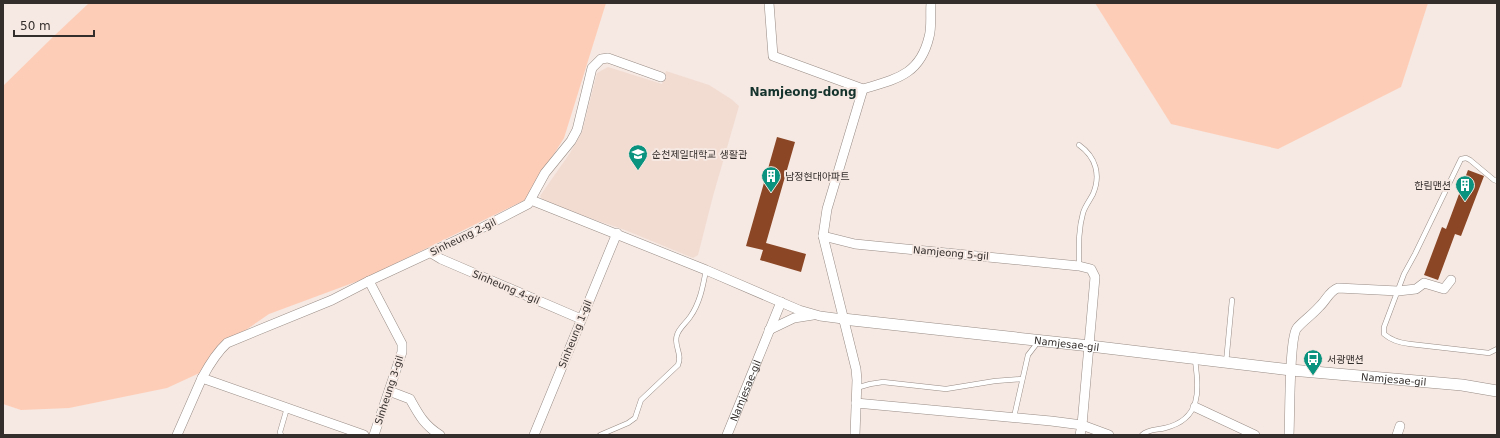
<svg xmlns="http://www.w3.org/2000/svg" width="1500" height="438" font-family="'DejaVu Sans','Noto Sans KR',sans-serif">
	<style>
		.built { fill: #f2dcd2 }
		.green { fill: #fecdb7 }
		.building { fill: #8a4625 }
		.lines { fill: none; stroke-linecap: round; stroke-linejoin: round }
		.service-casing { stroke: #988c86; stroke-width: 5.5 }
		.minor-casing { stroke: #988c86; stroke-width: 10 }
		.tertiary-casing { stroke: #988c86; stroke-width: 12 }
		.service { stroke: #fff; stroke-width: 4.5 }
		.minor { stroke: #fff; stroke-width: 9 }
		.tertiary { stroke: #fff; stroke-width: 11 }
		.labels { text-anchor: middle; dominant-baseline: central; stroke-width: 4; stroke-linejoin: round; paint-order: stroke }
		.poi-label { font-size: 10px; fill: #332e2c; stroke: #f6e8e2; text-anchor: start }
		.street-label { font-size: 10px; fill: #332e2c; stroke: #f6e8e2 }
		.quarter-label { font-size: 12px; font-weight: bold; fill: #13332c; stroke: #f6e8e2 }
	</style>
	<rect width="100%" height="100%" fill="#f6e8e2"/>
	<polygon class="built" points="608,67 662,84 666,71 709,85 731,99 739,106 713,196 698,255 693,258 625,230 545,203 540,196 570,153 582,132 597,73"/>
	<g class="green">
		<polygon points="89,3 606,3 564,138 525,200 366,278 269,314 227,343 206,370 167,388 69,408 21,410 3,404 3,86 55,35"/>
		<polygon points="1095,3 1428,3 1401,87 1278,149 1171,124"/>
	</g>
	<g class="building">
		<polygon points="777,137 795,142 766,243 806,254 801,272 760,260 763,250 746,246"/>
		<polygon points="1468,170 1484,176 1461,236 1455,234 1438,280 1424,275 1442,227 1446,229"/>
	</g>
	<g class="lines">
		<g class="service-casing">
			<g id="service">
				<path d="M1497,181L1494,180L1470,160L1466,158L1461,159L1415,254L1404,274L1384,327V334C1392,341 1400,343 1410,344L1489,353L1497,349"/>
				<path d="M1079,266C1079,248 1078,231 1083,213C1085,206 1090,200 1093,194C1101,175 1096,157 1079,145"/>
				<polyline points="1226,363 1232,300"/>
				<polyline points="856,388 870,384 883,382 946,389 995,381 1022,379"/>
				<polyline points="1014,417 1028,355 1038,342"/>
				<polyline points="281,435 280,432 287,408"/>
				<path d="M600,435L628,423L635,418L641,400L678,365C683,354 673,345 677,335C679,328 686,323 690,317C700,303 703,286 706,270"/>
				<path d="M1142,435C1148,429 1158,430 1165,428C1202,419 1199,390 1195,360"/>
			</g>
		</g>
		<g class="minor-casing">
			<g id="minor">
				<polyline points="769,3 773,56 863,89 827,209 823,236 856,369 857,380 855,435"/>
				<path d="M863,89C896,79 920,75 929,37C932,27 930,14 931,3"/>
				<polyline points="531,200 706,270 799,310 820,316 843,319"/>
				<polyline points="823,236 855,244 1079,266 1091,269 1095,277 1082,425 1080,435"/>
				<polyline points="431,253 441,259 581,319"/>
				<polyline points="369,281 402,344 402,352 374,435"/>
				<polyline points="769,330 794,318 813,315"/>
				<path d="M202,378C209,365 216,353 227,343L332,300L369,281L470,234L528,204L545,173L571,141L577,130L592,68L601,59L608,58L661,77"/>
				<path d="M389,391L410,399C419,415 424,425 440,435"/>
				<polyline points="856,403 1051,421 1082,425 1109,435"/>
				<polyline points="1195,407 1255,435"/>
				<polyline points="177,435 202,378 364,435"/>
				<polyline points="534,435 617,233"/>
				<path id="s1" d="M727,435L781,302"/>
				<path d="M1289,435C1290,418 1289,338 1297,328C1303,321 1312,315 1319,307C1326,301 1329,291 1338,288L1398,291L1416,289L1424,283L1444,289L1451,280"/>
				<polyline points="1397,435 1400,426"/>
			</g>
		</g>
		<g class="tertiary-casing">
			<g id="tertiary">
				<path id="s2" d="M843,319L1090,346L1291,370L1462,385L1497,391"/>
			</g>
		</g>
		<use href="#service" class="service"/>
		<use href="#minor" class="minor"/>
		<use href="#tertiary" class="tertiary"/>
	</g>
	<defs>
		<g id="university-pin" transform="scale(1)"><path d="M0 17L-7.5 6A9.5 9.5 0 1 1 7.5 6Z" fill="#0a937e" stroke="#f6e8e2"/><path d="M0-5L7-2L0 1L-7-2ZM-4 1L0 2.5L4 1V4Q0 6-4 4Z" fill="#fff"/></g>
		<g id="building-pin" transform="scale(1)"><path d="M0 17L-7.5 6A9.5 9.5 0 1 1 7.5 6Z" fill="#0a937e" stroke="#f6e8e2"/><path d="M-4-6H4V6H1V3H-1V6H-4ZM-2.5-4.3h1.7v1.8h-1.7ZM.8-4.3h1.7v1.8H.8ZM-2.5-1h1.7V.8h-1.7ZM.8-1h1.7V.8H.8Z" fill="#fff"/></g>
		<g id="bus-pin" transform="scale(1)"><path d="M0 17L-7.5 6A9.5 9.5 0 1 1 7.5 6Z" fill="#0a937e" stroke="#f6e8e2"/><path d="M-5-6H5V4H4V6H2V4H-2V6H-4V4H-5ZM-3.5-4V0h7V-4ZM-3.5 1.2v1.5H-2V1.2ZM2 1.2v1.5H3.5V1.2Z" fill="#fff"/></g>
	</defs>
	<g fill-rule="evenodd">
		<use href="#university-pin" x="638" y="154"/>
		<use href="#building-pin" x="771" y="176"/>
		<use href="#building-pin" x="1465" y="185"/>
		<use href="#bus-pin" x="1313" y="359"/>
	</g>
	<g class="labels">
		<g class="poi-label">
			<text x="652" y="154">순천제일대학교 생활관</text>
			<text x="785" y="176">남정현대아파트</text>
			<text x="1451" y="185" text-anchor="end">한림맨션</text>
			<text x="1327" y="359">서광맨션</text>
		</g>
		<g class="street-label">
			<text transform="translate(463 237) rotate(-26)">Sinheung 2-gil</text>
			<text transform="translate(951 253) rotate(5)">Namjeong 5-gil</text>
			<text transform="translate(506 287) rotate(23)">Sinheung 4-gil</text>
			<text transform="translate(575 334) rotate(-68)">Sinheung 1-gil</text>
			<text stroke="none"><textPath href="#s2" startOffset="225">Namjesae-gil</textPath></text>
			<text stroke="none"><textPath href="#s2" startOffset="554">Namjesae-gil</textPath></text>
			<text transform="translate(389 390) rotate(-72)">Sinheung 3-gil</text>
			<text stroke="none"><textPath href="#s1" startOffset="48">Namjesae-gil</textPath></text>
		</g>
		<g class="quarter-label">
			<text x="803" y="92">Namjeong-dong</text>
		</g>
	</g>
	<rect width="1500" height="438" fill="none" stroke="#332e2c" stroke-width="8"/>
	<path d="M14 30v6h80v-6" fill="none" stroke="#332e2c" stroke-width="2"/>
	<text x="20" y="30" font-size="12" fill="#332e2c" stroke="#f6e8e2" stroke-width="3" paint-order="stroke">50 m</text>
</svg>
